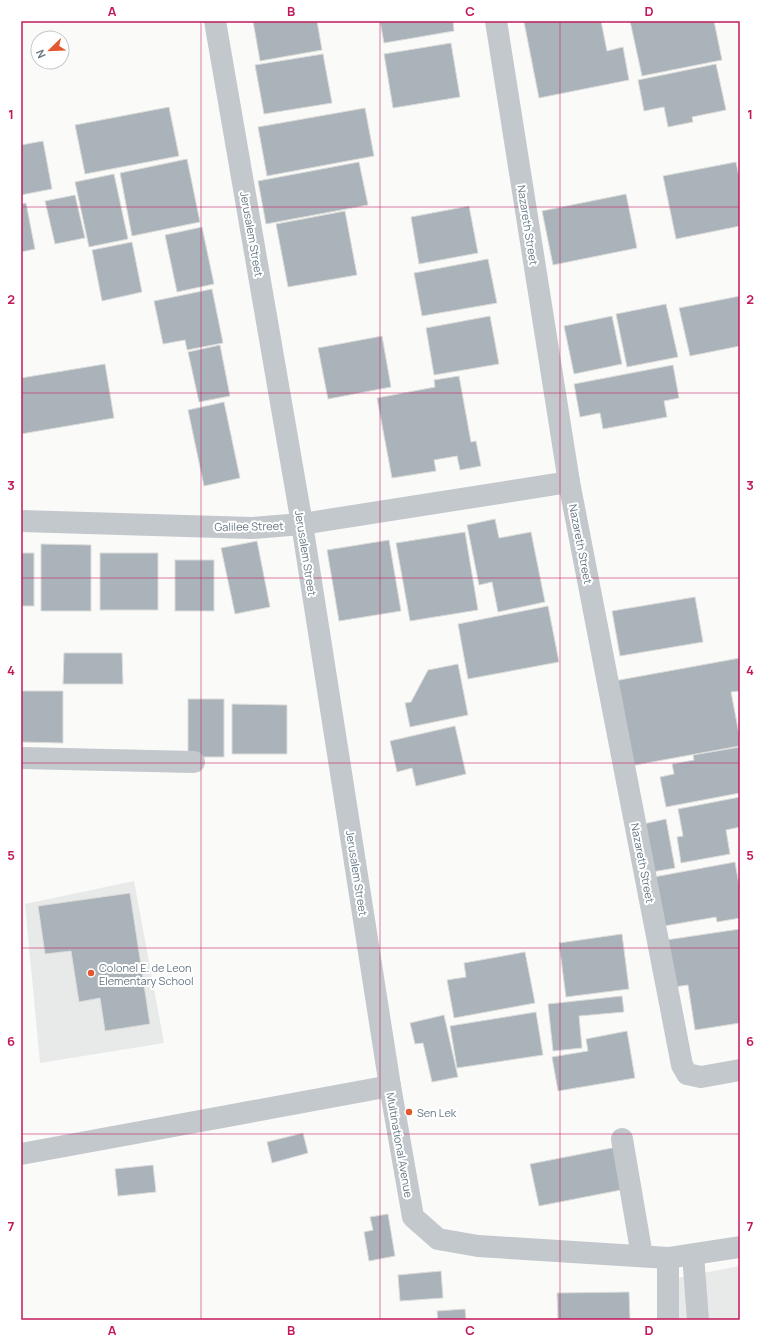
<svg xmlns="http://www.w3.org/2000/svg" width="761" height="1341" font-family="Manrope,sans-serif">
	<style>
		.built { fill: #e8e9e9 }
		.building { fill: #aab3b9; stroke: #dcdcda }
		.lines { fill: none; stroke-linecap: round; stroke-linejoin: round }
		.minor { stroke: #c3c8cc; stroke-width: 22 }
		.grid { fill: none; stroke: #c2185b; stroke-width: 1; stroke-opacity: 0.55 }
		.poi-dot { fill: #e4572e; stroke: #fff; stroke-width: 1.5 }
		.labels { text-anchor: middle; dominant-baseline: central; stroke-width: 4; stroke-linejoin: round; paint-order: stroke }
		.street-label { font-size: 11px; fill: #657683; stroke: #fff }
		.poi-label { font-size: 11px; fill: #657683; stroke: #fff; text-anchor: start }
		.neatline { fill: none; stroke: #c2185b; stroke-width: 1.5 }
		.grid-label { font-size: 13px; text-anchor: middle; font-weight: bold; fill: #c2185b }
	</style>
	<rect width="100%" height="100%" fill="#fafaf8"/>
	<g class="built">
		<polygon points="134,881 164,1043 40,1063 25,904"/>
		<polygon points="740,1266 740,1320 678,1320 677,1278"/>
	</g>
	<g class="building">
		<polygon points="253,21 317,21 322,50 260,61"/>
		<polygon points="380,21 453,21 454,31 384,43"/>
		<polygon points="528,21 601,21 607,51 623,47 629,80 539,98 524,22"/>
		<polygon points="630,21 714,21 722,60 642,76"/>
		<polygon points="451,43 460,97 393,108 384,54"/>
		<polygon points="323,54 332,103 264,114 255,65"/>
		<polygon points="716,64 726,110 692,117 693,122 668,127 664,107 644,111 638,80"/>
		<polygon points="169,107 179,156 85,174 75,125"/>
		<polygon points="365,108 374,156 267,176 258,127"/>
		<polygon points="43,141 52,189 21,195 21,145"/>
		<polygon points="187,159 200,222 132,236 120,173"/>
		<polygon points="359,162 368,205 266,224 258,181"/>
		<polygon points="736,162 740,181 740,226 676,239 663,176"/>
		<polygon points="114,174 128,239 89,247 75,182"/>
		<polygon points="626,194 637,248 553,265 542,211"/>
		<polygon points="75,195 85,238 55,244 45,201"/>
		<polygon points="26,203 35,249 21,252 21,204"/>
		<polygon points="469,206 478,253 419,264 411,217"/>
		<polygon points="345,211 357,275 288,287 276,224"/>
		<polygon points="202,227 214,284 177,292 165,235"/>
		<polygon points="132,242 142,292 102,301 92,250"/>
		<polygon points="488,259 497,303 422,316 414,273"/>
		<polygon points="212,289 223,343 187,350 185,340 163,344 154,301"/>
		<polygon points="740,296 740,346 690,356 679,308"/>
		<polygon points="666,304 678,357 627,367 616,314"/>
		<polygon points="490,316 499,364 434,375 426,328"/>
		<polygon points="612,316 622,364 574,374 564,326"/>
		<polygon points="382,336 391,387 328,399 318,348"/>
		<polygon points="220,345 230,396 199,402 188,352"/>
		<polygon points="105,364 114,418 21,434 21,378"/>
		<polygon points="673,365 679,398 664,401 667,417 603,429 600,413 580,417 574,384"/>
		<polygon points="459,376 471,442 476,441 481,466 460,470 457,456 434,460 436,471 392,478 377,398 435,387 434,380"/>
		<polygon points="224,402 240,478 204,486 188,410"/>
		<polygon points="495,519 499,538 531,532 545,602 498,612 492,582 479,585 467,525"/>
		<polygon points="465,532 478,610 410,621 396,543"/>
		<polygon points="389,540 401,611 339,621 327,550"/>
		<polygon points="257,541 270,607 235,614 221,548"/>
		<polygon points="41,544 91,545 91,611 41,611"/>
		<rect x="21" y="553" width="13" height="53"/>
		<rect x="100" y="553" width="58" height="57"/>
		<rect x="175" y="560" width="39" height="51"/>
		<polygon points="695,597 703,642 620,656 612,611"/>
		<polygon points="548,606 559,662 468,679 458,624"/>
		<polygon points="64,653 122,653 123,684 63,684"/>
		<polygon points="740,658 740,691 731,692 740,739 740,746 630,766 614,681"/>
		<polygon points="458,664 468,715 410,727 405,703 411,702 428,670"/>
		<polygon points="21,691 63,691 63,743 21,742"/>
		<rect x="188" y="699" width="36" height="58"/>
		<polygon points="232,704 287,705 287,754 232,754"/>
		<polygon points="455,726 466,774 416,786 412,768 397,772 390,741"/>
		<polygon points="740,747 740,793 666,807 660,777 674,774 672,764 694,760 693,755"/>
		<polygon points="740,797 740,827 726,830 730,854 681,863 677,837 683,836 678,809"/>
		<polygon points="666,819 675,868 652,872 643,824"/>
		<polygon points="735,862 740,890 740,918 717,922 716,917 664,926 654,877"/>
		<polygon points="130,893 150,1024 105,1031 100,998 79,1002 71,951 45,954 38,906"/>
		<polygon points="740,929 740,1023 695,1030 688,985 674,987 666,940"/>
		<polygon points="622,934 629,989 566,997 559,943"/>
		<polygon points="525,952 535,1003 454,1018 447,980 466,977 464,963"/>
		<polygon points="622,996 624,1012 579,1016 582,1048 553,1051 548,1004"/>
		<polygon points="536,1012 543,1055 457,1068 450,1026"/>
		<polygon points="444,1015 458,1077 432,1082 423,1043 415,1044 410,1023"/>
		<polygon points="627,1031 635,1078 558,1091 552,1057 588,1051 586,1039"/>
		<polygon points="303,1133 308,1153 272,1163 267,1142"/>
		<polygon points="617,1147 626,1189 539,1206 530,1164"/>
		<polygon points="153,1165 156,1192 118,1196 115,1169"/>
		<polygon points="388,1214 395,1256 369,1261 364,1232 373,1230 370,1217"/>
		<polygon points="441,1271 443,1298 400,1301 398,1275"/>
		<polygon points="629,1292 630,1320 558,1320 557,1293"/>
		<polygon points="465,1309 466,1320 438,1320 437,1311"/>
	</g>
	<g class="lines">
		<g class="minor">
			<polyline points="215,21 302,524 390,1086 413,1217 438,1239 478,1246 668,1258 740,1247"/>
			<polyline points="496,21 569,482 682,1065 687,1074 701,1077 740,1070"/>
			<polyline points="21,521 252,528 302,524 569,482"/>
			<polyline points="21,758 194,762"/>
			<polyline points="622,1139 642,1256"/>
			<polyline points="21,1154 390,1086"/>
			<polyline points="693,1255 698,1320"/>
			<polyline points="668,1320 668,1258"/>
		</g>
	</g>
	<path class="grid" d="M201,21V1320M380,21V1320M560,21V1320M21,207H740M21,393H740M21,578H740M21,763H740M21,948H740M21,1134H740"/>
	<g class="poi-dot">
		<circle cx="91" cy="973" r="4"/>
		<circle cx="409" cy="1112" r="4"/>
	</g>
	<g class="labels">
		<g class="street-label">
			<text transform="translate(528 225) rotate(81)">Nazareth Street</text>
			<text transform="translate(252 234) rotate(80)">Jerusalem Street</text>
			<text transform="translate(249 526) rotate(-1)">Galilee Street</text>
			<text transform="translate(581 544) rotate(79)">Nazareth Street</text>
			<text transform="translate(306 553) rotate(81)">Jerusalem Street</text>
			<text transform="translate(643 863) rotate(79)">Nazareth Street</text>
			<text transform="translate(357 873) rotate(81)">Jerusalem Street</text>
			<text transform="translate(400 1145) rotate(80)">Multinational Avenue</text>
		</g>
		<g class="poi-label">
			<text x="99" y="967">Colonel E. de Leon<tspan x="99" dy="13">Elementary School</tspan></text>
			<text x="417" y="1112">Sen Lek</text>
		</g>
	</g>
	<rect width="761" height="1341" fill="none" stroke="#ffffff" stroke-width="44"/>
	<g transform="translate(50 50) rotate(247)"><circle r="19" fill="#ffffff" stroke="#c1c8cd"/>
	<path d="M0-3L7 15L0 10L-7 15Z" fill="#e4572e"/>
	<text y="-6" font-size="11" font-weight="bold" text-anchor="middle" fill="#657683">N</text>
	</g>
	<rect x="22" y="22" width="717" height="1297" class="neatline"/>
	<g class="grid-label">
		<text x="112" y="16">A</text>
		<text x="291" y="16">B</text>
		<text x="470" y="16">C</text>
		<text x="649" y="16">D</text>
		<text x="11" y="119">1</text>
		<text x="750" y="119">1</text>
		<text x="11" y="304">2</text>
		<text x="750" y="304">2</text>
		<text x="11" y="490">3</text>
		<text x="750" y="490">3</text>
		<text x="11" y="675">4</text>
		<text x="750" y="675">4</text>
		<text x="11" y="860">5</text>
		<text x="750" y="860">5</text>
		<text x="11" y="1046">6</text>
		<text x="750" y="1046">6</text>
		<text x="11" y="1231">7</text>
		<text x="750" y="1231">7</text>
		<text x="112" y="1335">A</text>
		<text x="291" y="1335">B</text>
		<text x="470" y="1335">C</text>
		<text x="649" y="1335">D</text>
	</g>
</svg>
